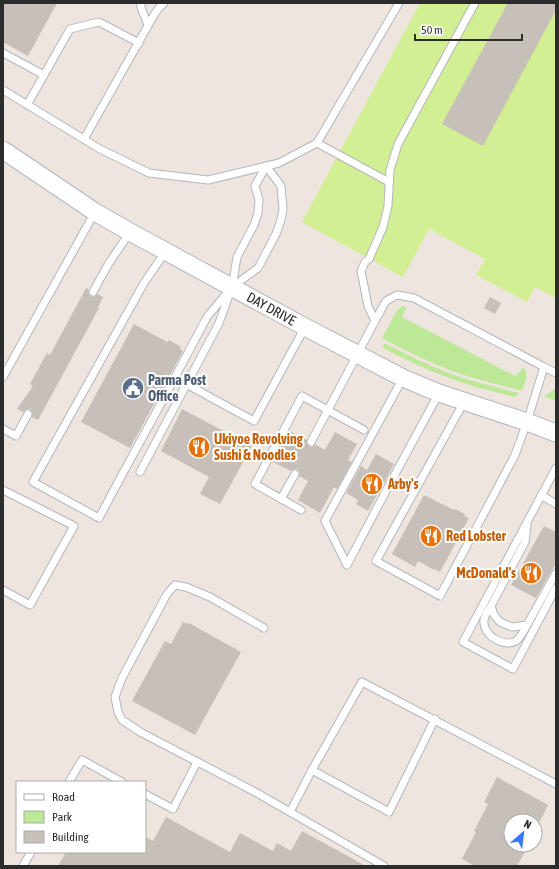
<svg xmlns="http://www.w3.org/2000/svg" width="559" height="869" font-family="'Asap Condensed',sans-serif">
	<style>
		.green { fill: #bce897 }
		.pitch { fill: #d3ef93 }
		.building { fill: #c6c0b9 }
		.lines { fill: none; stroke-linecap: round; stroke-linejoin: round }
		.service-casing { stroke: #b2b6c0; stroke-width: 9 }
		.tertiary-casing { stroke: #b2b6c0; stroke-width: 19 }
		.service { stroke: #fff; stroke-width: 7 }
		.tertiary { stroke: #fff; stroke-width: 17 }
		.labels { text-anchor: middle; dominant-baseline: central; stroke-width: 4; stroke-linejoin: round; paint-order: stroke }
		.street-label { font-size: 14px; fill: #2c2c2c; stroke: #fff }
		.service-label { font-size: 14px; font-weight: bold; fill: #4e5e75; stroke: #fff; text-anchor: start }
		.food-label { font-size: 14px; font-weight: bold; fill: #c56008; stroke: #fff; text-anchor: start }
	</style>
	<rect width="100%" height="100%" fill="#eee5de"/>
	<g class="green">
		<path d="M402,306H403L406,308L402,317L515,376L523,368L525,369C528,377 525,383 522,391C500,385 477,380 455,372C429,362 406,351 382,338L396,312Z"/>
		<path d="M384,343C406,354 428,365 451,374C473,382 496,387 519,393L515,397C492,391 469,386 447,377C425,369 404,359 383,348Z"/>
		<polygon points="556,388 556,401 545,397 545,396"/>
	</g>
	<polygon class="pitch" points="420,3 556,3 556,298 535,287 527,302 476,275 485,259 429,229 403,277 302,222"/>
	<g class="building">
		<polygon points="3,3 57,3 28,56 3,42"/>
		<polygon points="508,3 556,3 556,10 483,146 442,124"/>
		<polygon points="86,288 89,290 89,294 91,297 95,296 98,294 103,297 98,307 99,308 38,420 32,417 32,412 30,409 26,410 23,412 17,409 33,386 30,384 47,353 50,355"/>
		<polygon points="490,297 501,303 495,314 484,308"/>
		<polygon points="134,324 167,342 169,340 181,347 180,349 183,351 130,448 81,422"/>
		<polygon points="182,409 252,446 220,504 200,494 209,477 161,451"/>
		<polygon points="290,431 307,440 307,444 311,447 313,446 315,444 325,450 335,432 357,444 348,460 352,462 337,489 334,487 320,513 298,500 308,481 299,476 299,472 297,469 293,470 291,471 273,462"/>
		<polygon points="376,454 394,464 379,493 378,493 368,511 356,504 358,500 346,493 361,466 367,470"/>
		<polygon points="424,495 454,510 455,509 465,514 464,516 469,518 440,572 434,569 434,570 418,561 415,567 392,554"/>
		<polygon points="544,526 556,532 556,563 536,598 511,585"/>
		<polygon points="183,622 188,624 189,623 241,652 195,735 132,701 165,641 171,644"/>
		<polygon points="497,777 548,805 540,821 511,821 511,845 529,845 517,866 475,866 462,859 476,832 474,831 488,804 484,802"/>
		<polygon points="166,817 230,852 240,833 273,851 277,843 291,851 302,831 366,866 58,866 66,852 145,852 145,836 153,841"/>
	</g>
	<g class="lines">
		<g class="service-casing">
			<g id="service">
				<polyline points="140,3 142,10 148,25"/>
				<polyline points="3,53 44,75"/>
				<polyline points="3,90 100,149 149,173 208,180 279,163 317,143 399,3"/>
				<polyline points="27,105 70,29 99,22 139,43"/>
				<polyline points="84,139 154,15 159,8 164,3"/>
				<polyline points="317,143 389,182"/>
				<polyline points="93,292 109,263 130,232"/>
				<polyline points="375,321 386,301 397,295 414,298 544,367 527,422 515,455 440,596 376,561 464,402"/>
				<polyline points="544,367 556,373"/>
				<polyline points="3,377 95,212"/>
				<polyline points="186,384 254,421 305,327"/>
				<polyline points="3,429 16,436 28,414"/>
				<polyline points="311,442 375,321 368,306 361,271 365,262 369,259 383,227 388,206 390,170 398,144 475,3"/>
				<polyline points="556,468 463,642 513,669 556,588"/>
				<polyline points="140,472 219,323 232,287 237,257 254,225 258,213 259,200 255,186 266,166 281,186 283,209 281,220 276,234 258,268 232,287 207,317 165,396 123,473 99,518 33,482 144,283 166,251"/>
				<polyline points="3,490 74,526 30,605 3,590"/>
				<polyline points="541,495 556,504"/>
				<polyline points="281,499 295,474"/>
				<polyline points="301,510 255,484 302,396 364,430"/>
				<polyline points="527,526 525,542 491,606 494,615 500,622 512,627 527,625 556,573"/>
				<polyline points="347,565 325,521 403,378"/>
				<polyline points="347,565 386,491 439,393"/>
				<path d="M491,606C488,610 485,615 484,620C482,635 504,648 516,641C521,637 524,631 527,625"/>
				<polyline points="264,628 210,597 186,587 175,585 167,594 122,678 115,697 118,712 122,720 142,733 257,793 384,866"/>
				<polyline points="435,719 389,812 312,770 362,682 556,784"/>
				<polyline points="69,782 82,760 122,782"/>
				<polyline points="145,794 173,809 197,762"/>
				<polyline points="290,812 312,770"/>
				<polyline points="23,866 31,852"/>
			</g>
		</g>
		<g class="tertiary-casing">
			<g id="tertiary">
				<path id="s1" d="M3,150L95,212L130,232L305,327L403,378L439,393L527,422L556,433"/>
			</g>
		</g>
		<use href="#service" class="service"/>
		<use href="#tertiary" class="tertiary"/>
	</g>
	<defs>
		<g id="civic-disc" transform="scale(1.15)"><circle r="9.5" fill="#5c6f8a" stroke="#fff"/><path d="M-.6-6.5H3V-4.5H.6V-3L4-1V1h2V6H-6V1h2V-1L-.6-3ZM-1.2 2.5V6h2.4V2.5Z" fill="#fff"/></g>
		<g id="restaurant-disc" transform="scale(1.15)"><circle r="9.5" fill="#e8710a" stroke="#fff"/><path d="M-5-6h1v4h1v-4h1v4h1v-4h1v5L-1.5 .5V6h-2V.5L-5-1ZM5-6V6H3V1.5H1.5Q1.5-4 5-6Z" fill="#fff"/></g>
	</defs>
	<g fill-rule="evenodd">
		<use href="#civic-disc" x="133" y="388"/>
		<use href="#restaurant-disc" x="199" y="447"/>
		<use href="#restaurant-disc" x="372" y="484"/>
		<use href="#restaurant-disc" x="431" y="536"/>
		<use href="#restaurant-disc" x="531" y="573"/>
	</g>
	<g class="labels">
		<g class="street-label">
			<text stroke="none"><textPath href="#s1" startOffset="312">DAY DRIVE</textPath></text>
		</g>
		<g class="service-label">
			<text x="148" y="380">Parma Post<tspan x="148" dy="16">Office</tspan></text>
		</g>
		<g class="food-label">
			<text x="214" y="439">Ukiyoe Revolving<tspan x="214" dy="16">Sushi &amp; Noodles</tspan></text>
			<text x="388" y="484">Arby's</text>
			<text x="446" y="536">Red Lobster</text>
			<text x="516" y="573" text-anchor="end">McDonald's</text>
		</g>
	</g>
	<rect width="559" height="869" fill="none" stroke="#2c2c2c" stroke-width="8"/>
	<rect x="16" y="781" width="130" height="72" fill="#ffffff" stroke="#ababab"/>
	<rect x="24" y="794" width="20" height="6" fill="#ffffff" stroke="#ababab"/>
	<text x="52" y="801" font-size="12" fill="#2c2c2c">Road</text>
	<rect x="24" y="811" width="20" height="12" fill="#bce897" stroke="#ababab"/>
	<text x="52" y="821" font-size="12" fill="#2c2c2c">Park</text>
	<rect x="24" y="831" width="20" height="12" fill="#c6c0b9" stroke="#ababab"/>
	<text x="52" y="841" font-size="12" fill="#2c2c2c">Building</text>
	<g transform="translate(523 833) rotate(28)"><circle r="19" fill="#ffffff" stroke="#ababab"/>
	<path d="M0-3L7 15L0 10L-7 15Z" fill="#3a76ff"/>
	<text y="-6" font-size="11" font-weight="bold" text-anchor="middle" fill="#2c2c2c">N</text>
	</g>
	<path d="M415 34v6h107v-6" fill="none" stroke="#2c2c2c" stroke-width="2"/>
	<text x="421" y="34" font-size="12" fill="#2c2c2c" stroke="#ffffff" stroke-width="3" paint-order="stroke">50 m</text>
</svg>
